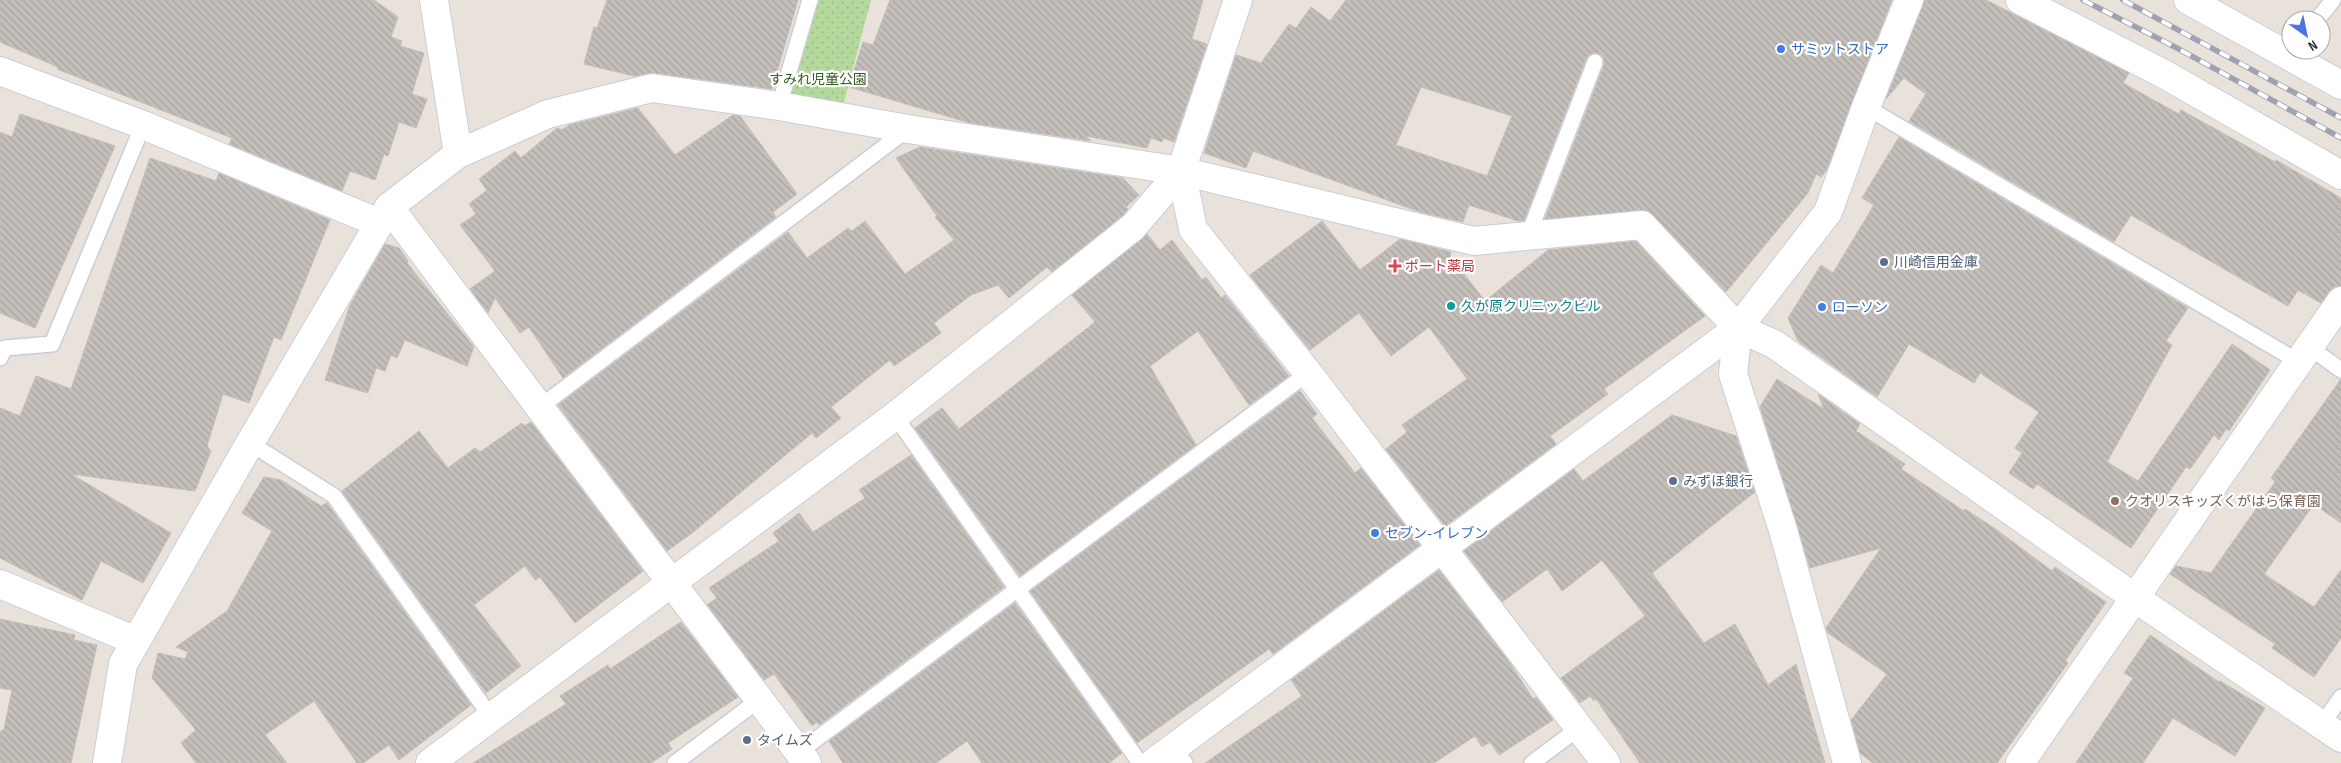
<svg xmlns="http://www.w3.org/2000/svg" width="2341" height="763" font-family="'Sofia Sans Condensed','Noto Sans JP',sans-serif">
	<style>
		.grass { fill: url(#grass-dots) }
		.building { fill: url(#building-back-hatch); stroke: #c3bdb5; fill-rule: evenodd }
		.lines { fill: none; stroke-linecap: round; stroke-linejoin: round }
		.lane-casing { stroke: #cacdd8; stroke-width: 18 }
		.street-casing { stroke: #cacdd8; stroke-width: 30 }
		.secondary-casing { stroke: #cacdd8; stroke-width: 30 }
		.lane { stroke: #fff; stroke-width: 15 }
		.street { stroke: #fff; stroke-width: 28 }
		.secondary { stroke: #fff; stroke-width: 28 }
		.rail-casing { stroke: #9fa2b0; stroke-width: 5.5 }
		.rail { stroke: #fff; stroke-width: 4; stroke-dasharray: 11; stroke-linecap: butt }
		.shop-dot { fill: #3f7fe0; stroke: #fff; stroke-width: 2 }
		.service-dot { fill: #5c6f8a; stroke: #fff; stroke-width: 2 }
		.health-dot { fill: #e0444e; stroke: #fff; stroke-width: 2 }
		.culture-dot { fill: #0f9aa8; stroke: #fff; stroke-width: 2 }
		.education-dot { fill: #8d6e63; stroke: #fff; stroke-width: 2 }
		.labels { text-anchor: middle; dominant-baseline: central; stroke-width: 4.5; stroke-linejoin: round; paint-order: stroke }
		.shop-label { font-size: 14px; fill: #366cbe; stroke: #fff; text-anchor: start }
		.park-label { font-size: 14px; fill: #315b21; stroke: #fff }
		.service-label { font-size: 14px; fill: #4e5e75; stroke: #fff; text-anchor: start }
		.health-label { font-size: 14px; fill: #be3a42; stroke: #fff; text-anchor: start }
		.culture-label { font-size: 14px; fill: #0d838f; stroke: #fff; text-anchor: start }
		.education-label { font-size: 14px; fill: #785e54; stroke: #fff; text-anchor: start }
	</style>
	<defs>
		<pattern id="grass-dots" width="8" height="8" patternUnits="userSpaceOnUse" patternTransform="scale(1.25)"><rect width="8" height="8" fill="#b5d99d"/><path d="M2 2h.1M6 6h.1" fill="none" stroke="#9cba87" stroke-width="1.8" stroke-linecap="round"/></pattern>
		<pattern id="building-back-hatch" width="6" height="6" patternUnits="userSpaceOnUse" patternTransform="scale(1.25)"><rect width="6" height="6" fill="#c4bfbb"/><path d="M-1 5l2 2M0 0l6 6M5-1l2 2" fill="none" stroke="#a8a4a1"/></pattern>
	</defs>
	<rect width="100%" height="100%" fill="#e9e2db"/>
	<polygon class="grass" points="810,0 871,0 840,117 779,106"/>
	<g class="building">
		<polygon points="0,0 374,0 398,17 391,37 402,41 400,46 424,53 412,94 427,99 416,128 399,122 388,156 384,154 375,180 350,171 342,191 229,144 232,138 57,69 58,67 0,42"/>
		<polygon points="607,0 798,0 772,89 654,73 634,76 584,64 594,27 597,28"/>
		<polygon points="890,0 1203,0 1192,39 1207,44 1174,142 1163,138 1162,142 1151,138 1147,148 1086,136 1091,141 970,123 849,87 863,42 873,45"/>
		<path d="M1346,0H1892L1826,171L1821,177L1816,174L1808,193L1726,292L1648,211L1545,219L1604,65L1603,57L1598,53L1590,54L1586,59L1524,221H1518L1469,205L1463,222L1420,212L1253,151L1246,168L1204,153L1236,55L1261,63L1289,24L1296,28L1311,7L1330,21ZM1421,87L1512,116L1487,176L1396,145Z"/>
		<polygon points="1924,0 1986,0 2129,73 2123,83 2179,114 2181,110 2275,162 2276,160 2341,198 2341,286 2334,287 2321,303 2298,290 2288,306 2131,215 2114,242 1909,121 1926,94 1904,78 1886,99"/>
		<polygon points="638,108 675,155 733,115 740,116 797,194 773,212 776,217 563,378 529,327 520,333 495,298 488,313 470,289 495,271 460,225 476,214 469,204 487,190 479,179 515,151 521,158 557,128 562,130 569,125"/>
		<polygon points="20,114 115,146 35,328 0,313 0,132 12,137"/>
		<polygon points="1899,137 2188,308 2166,341 2172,345 2107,462 2138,481 2232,344 2270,370 2229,431 2226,429 2219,440 2214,435 2190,469 2186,467 2131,548 2037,484 2033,489 2009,473 2022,453 2015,448 2039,412 1980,373 1974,383 1909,344 1877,397 1798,341 1788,318 1821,265 1833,273 1874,205 1862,198"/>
		<polygon points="920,147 1123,178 1139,195 1126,207 1128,209 1122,216 1052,272 1047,267 1009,298 998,285 971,295 934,323 941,333 894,366 890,360 831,407 841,418 816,438 812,433 692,533 667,551 558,405 788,232 807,258 848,228 852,231 865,221 905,274 954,240 935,217 937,216 896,158"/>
		<polygon points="150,158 216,181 219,173 330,220 281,340 274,337 249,403 223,394 207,446 211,451 195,491 71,474 171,533 143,583 101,561 82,600 0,558 0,408 20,416 36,376 71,389"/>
		<polygon points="1322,221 1360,270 1400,239 1451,252 1450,256 1485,301 1548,250 1636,241 1705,316 1604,389 1608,394 1550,436 1556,444 1445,526 1386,449 1407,432 1402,425 1467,379 1429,327 1391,356 1359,313 1310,350 1250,275"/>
		<polygon points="1147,234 1160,250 1172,240 1202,280 1206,277 1221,298 1225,295 1289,376 1249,405 1198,331 1150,366 1196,445 1020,576 915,428 942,408 959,429 1095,322 1072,295"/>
		<polygon points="385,244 399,248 408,261 407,263 474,347 467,366 405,340 397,358 391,355 385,371 376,368 368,393 325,380 350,305"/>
		<polygon points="1777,379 1824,409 1818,394 1860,424 1856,431 1905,464 1901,469 1964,511 1965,509 1994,528 2052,571 2055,567 2106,602 2065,661 2068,663 1997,763 1873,763 1860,753 1851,720 1887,674 1828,633 1826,628 1881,548 1810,568 1760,407"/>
		<polygon points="2341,379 2341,523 2314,504 2264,574 2314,607 2341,570 2341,638 2314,677 2272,648 2275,644 2170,574 2176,566 2211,573 2275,482 2271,478"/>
		<polygon points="1300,391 1317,414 1312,418 1355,473 1361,468 1420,545 1273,654 1269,649 1137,743 1030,591"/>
		<polygon points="1672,415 1736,436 1755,492 1652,573 1704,643 1735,624 1768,685 1796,664 1825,763 1640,763 1596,699 1594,701 1590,696 1580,703 1561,678 1645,616 1602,560 1562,591 1547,569 1502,602 1464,551 1574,469 1583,481"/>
		<polygon points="531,422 643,571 575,623 540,577 535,580 525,566 474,605 521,666 486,693 342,491 419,431 448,468 475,448 480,452 522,423 524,426"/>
		<polygon points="911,455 1004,587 819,725 817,722 812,726 774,674 764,680 707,605 717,598 709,588 779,541 773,533 799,513 813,532 865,498 859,490"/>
		<polygon points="264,477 281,480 321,506 327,503 471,705 399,760 389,745 363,763 357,763 314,701 265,735 287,763 196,763 181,743 196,730 152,678 158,653 185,659 188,652 176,647 227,611 272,531 242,513"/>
		<polygon points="1439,570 1510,663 1533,699 1536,697 1553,720 1499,755 1490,742 1482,747 1475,736 1434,763 1205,763 1302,696 1291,680"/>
		<polygon points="1015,603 1122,753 1109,763 982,763 967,741 936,763 843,763 829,741"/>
		<polygon points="0,619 75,635 74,640 97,645 71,763 0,763 0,732 4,729 12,690 0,688"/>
		<polygon points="681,622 738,697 668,743 672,749 651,763 473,763 566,704 560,696 608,665 610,669"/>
		<polygon points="2150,635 2219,682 2220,681 2265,708 2235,756 2173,718 2143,763 2076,763 2133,678 2124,673"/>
	</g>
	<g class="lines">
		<g class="lane-casing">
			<g id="lane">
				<polyline points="2317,20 2333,0"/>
				<polyline points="779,106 810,0"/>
				<polyline points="1866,107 2299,362"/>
				<polyline points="1528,236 1595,62"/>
				<polyline points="2309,347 2341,370"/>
				<polyline points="0,358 5,348 52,344 143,125"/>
				<polyline points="540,407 908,129"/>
				<polyline points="895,416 1140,763"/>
				<polyline points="250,443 334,496 491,717"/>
				<polyline points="2322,725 2341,697"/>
				<polyline points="1174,748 1185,763"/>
				<polyline points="799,752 1308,373"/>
				<polyline points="675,763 760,699"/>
				<polyline points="1532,763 1579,728"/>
			</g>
		</g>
		<g class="street-casing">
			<g id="street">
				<polyline points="434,0 458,154"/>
				<polyline points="2020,0 2162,73 2341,175"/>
				<polyline points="2188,0 2341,85"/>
				<polyline points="0,71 143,125 379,223"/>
				<polyline points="0,584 136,641"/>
				<polyline points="430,763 895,416 1133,227 1181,171 1238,0"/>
				<polyline points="807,763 389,207 458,154 548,114 652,88 779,106 908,129 1181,171 1474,241 1642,225 1738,328"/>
				<polyline points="1153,763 1738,328 1828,212 1866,107 1909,0"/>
				<polyline points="2020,763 2341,301"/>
			</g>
		</g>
		<g class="secondary-casing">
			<g id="secondary">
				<polyline points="1181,171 1193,229 1308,373 1606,763"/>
				<polyline points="107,763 123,664 250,443 389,207"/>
				<polyline points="1847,763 1783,530 1733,374 1738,328 1774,344 2135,598 2341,738"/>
			</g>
		</g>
		<use href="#lane" class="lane"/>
		<use href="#street" class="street"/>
		<use href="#secondary" class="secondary"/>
		<g class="rail-casing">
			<g id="rail">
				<polyline points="2083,0 2175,47 2341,138"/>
				<polyline points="2123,0 2341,118"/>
			</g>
		</g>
		<use href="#rail" class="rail"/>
	</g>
	<g class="shop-dot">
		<circle cx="1781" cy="49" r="5"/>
		<circle cx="1822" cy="307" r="5"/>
		<circle cx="1375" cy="533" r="5"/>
	</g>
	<g class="service-dot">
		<circle cx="1884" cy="262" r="5"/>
		<circle cx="1673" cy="481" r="5"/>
		<circle cx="747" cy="740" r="5"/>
	</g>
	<path class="health-dot" d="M1392.5 258.5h5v5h5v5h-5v5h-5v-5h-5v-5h5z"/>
	<circle class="culture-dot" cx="1451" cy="306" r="5"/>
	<circle class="education-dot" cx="2115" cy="501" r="5"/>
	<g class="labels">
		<g class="shop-label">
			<text x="1791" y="49">サミットストア</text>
			<text x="1832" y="307">ローソン</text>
			<text x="1385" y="533">セブン-イレブン</text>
		</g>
		<g class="park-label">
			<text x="818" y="79">すみれ児童公園</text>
		</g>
		<g class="service-label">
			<text x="1894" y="262">川崎信用金庫</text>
			<text x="1683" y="481">みずほ銀行</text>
			<text x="757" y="740">タイムズ</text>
		</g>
		<g class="health-label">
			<text x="1405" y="266">ポート薬局</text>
		</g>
		<g class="culture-label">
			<text x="1461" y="306">久が原クリニックビル</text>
		</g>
		<g class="education-label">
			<text x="2125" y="501">クオリスキッズくがはら保育園</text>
		</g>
	</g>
	<g transform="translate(2306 35) rotate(147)"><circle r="24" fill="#ffffff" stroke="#a9a9a9"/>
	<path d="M0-4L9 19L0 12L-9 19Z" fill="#4d72e3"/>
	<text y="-8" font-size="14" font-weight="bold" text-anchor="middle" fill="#282828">N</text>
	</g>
</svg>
